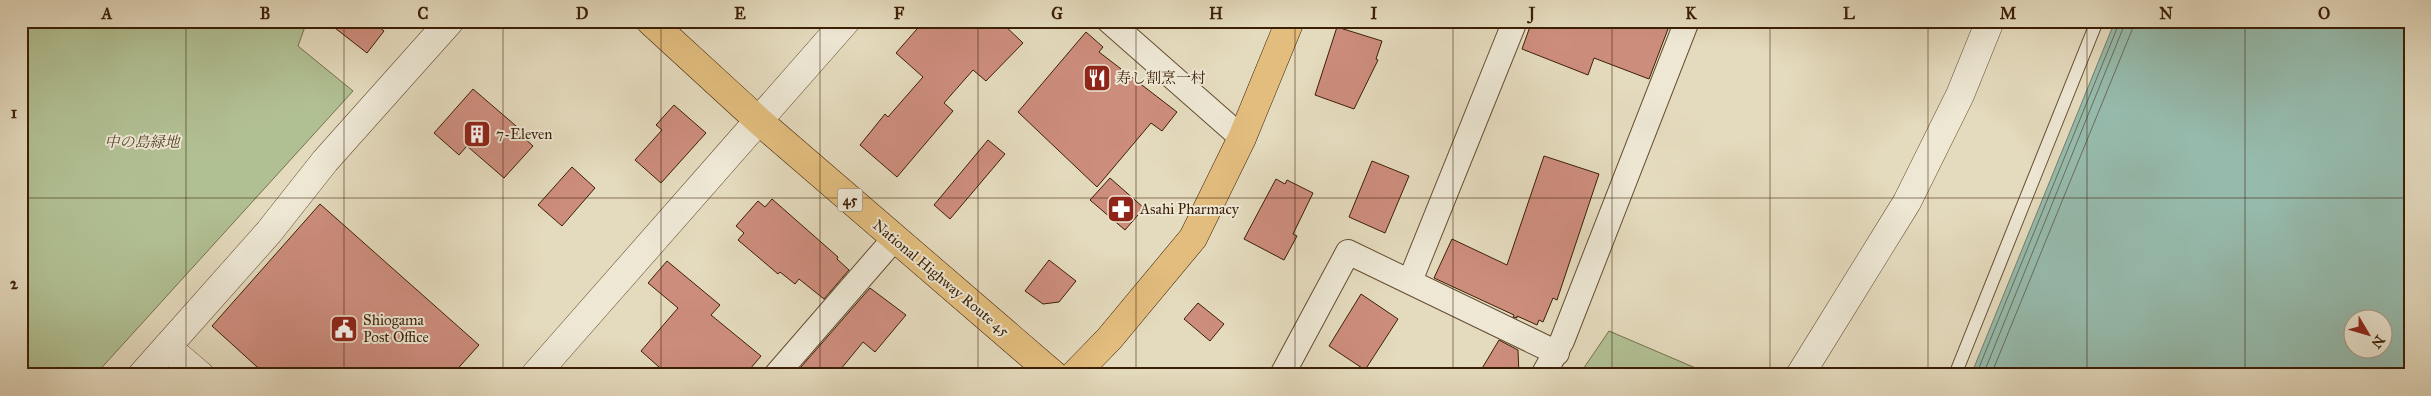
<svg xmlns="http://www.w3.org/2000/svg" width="2431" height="396" font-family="'IM FELL Great Primer','Noto Serif JP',serif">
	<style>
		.green { fill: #b1c093; stroke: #76704c }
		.water { fill: #96bbad; stroke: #727d6a; fill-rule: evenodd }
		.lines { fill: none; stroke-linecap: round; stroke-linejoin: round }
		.shore { stroke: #696d59; stroke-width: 1 }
		.building { fill: #cd8d7d; stroke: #3c1f05 }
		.service-casing { stroke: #664e33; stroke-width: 14 }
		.minor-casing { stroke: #664e33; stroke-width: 26 }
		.tertiary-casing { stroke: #664e33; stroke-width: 29 }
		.trunk-casing { stroke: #3c1f05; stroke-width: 29 }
		.service { stroke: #ede7d4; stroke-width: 12 }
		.minor { stroke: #ede7d4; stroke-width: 24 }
		.tertiary { stroke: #ede7d4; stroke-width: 28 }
		.trunk { stroke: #e2bd7e; stroke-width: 28 }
		.grid { fill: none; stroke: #3c1f05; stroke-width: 1; stroke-opacity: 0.55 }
		.labels { text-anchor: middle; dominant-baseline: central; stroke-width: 4; stroke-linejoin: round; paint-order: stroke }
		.shield { fill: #ede7d4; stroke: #715b43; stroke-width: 1 }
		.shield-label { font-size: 14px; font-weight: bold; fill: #3c1f05 }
		.poi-label { font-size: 15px; fill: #3c1f05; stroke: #ede7d4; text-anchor: start }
		.park-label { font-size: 15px; font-style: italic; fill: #594728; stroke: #ede7d4 }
		.street-label { font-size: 15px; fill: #3c1f05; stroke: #ede7d4 }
		.neatline { fill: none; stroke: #3c1f05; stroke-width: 2 }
		.grid-label { font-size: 16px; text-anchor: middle; font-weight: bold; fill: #3c1f05 }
	</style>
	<rect width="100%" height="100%" fill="#e4dabd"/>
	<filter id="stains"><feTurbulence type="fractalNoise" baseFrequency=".004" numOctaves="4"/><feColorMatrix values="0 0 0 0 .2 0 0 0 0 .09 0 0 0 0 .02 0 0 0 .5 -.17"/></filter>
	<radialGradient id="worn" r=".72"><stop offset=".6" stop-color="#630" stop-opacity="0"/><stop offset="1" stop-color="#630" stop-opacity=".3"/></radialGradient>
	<g class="green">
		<polygon points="21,21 307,21 298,46 353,91 95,375 21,375"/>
		<polygon points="1609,331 1712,375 1579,375"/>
	</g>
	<path class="water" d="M2115,21H2410V375H1971ZM2354,318H2384V348H2354Z"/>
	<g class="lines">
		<g class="shore">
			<polyline points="1976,375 2120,21"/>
			<polyline points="1983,375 2126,21"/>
			<polyline points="1991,375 2132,30 2133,21"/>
		</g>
	</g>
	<g class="building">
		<polygon points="326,21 372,21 384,31 367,53"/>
		<polygon points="924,21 1000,21 1023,43 986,81 973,70 944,103 953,111 897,177 860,145 885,114 888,117 923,77 896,53"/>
		<polygon points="1532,21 1671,21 1649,79 1594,58 1588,75 1522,49"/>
		<polygon points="1337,27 1382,41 1376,59 1378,60 1354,109 1315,95"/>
		<polygon points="1086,32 1103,47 1099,52 1177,112 1162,131 1151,123 1097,187 1018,112"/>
		<polygon points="473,89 523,132 521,135 533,146 504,178 467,146 459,155 434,133"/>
		<polygon points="674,105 706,133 661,183 635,160 662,130 656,125"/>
		<polygon points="988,140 1005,154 950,219 934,205"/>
		<polygon points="1544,156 1599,174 1557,300 1553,298 1543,322 1539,320 1537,325 1517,316 1517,318 1513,317 1514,315 1434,278 1452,239 1507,265"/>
		<polygon points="1372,161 1409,176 1385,233 1349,217"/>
		<polygon points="572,167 595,188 562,226 538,205"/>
		<polygon points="1110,178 1144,208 1125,230 1090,200"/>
		<polygon points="1276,179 1285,184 1287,180 1313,193 1293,234 1297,236 1284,260 1244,239"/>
		<polygon points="772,199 838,257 837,259 849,270 824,299 799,279 795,284 780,272 778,274 738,240 744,233 736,226 758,201 765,207"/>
		<polygon points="320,204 479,345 452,375 266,375 212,326"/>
		<polygon points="1049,260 1076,281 1059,302 1043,304 1025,291"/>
		<polygon points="667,261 720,305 711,315 761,356 745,375 668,375 641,351 678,308 648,283"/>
		<polygon points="870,288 906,315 875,352 863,342 836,375 794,375"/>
		<polygon points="1361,294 1398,319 1365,370 1329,346"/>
		<polygon points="1198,303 1224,324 1210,341 1184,319"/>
		<polygon points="1499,340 1518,350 1519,375 1478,375"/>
	</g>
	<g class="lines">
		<g class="service-casing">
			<polyline id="service" points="1955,375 2097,21"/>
		</g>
		<g class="minor-casing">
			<g id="minor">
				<polyline points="1109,21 1242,138"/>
				<polyline points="1410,281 1515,21"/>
				<polyline points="776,375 894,239"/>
				<polyline points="1282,375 1348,252 1557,353"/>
				<polyline points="1543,375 1562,341 1687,21"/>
			</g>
		</g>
		<g class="tertiary-casing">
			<g id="tertiary">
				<polyline points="167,347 200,375"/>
				<polyline points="142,375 269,232 325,161 450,21"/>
				<polyline points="535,375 846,21"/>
				<polyline points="1800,375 1907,202 1960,95 1990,21"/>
			</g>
		</g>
		<g class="trunk-casing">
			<g id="trunk">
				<polyline points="650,21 759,121 1054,375"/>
				<polyline points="1074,375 1109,339 1193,238 1242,138 1290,21"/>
			</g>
		</g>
		<use href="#service" class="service"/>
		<use href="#minor" class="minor"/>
		<use href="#tertiary" class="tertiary"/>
		<use href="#trunk" class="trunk"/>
	</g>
	<path class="grid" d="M186,21V375M344,21V375M503,21V375M661,21V375M820,21V375M978,21V375M1136,21V375M1295,21V375M1453,21V375M1612,21V375M1770,21V375M1928,21V375M2087,21V375M2245,21V375M21,198H2410"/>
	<defs>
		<g id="restaurant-square" transform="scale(1.4375)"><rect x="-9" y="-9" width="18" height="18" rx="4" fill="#8f2418" stroke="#ede7d4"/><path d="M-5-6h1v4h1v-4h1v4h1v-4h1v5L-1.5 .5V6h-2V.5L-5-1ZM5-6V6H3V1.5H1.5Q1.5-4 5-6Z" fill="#fff"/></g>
		<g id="building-square" transform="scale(1.4375)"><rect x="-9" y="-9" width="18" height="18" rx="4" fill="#8f2418" stroke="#ede7d4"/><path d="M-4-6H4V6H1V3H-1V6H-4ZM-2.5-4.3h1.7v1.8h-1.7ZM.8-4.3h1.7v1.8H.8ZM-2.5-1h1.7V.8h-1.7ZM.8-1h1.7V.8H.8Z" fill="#fff"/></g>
		<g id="pharmacy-square" transform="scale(1.4375)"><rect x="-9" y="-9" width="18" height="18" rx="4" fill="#8f2418" stroke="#ede7d4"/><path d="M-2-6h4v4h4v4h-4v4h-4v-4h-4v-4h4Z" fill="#fff"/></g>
		<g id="civic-square" transform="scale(1.4375)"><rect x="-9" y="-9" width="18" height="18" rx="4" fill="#8f2418" stroke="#ede7d4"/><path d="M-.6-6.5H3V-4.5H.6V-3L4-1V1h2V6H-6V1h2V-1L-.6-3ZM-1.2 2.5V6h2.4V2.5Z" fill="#fff"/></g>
	</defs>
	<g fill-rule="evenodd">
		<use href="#restaurant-square" x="1097" y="78"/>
		<use href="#building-square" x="477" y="134"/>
		<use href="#pharmacy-square" x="1121" y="209"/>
		<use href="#civic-square" x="344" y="329"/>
	</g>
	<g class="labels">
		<rect class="shield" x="837.5" y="188.5" width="25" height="23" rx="4"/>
		<g class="shield-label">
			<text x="850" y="200">45</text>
		</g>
		<g class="poi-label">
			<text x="1116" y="78">寿し割烹一村</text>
			<text x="496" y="134">7-Eleven</text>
			<text x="1140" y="209">Asahi Pharmacy</text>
			<text x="363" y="320">Shiogama<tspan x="363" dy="17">Post Office</tspan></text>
		</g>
		<g class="park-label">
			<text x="142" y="142">中の島緑地</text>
		</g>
		<g class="street-label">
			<text transform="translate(941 278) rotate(40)">National Highway Route 45</text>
		</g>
	</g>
	<rect width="2431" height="396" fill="none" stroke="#e4dabd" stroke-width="55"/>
	<g transform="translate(2368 334) rotate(128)"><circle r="24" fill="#ede7d4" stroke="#a69781"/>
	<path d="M0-4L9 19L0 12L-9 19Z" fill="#8f2418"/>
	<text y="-8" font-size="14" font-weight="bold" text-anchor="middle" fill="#3c1f05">N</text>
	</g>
	<rect x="28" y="28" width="2376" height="340" class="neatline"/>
	<g class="grid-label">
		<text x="107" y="19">A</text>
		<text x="265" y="19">B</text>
		<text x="423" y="19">C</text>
		<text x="582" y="19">D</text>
		<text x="740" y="19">E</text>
		<text x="899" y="19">F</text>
		<text x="1057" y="19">G</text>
		<text x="1216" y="19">H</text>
		<text x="1374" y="19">I</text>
		<text x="1532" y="19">J</text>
		<text x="1691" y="19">K</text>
		<text x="1849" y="19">L</text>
		<text x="2008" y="19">M</text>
		<text x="2166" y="19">N</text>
		<text x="2324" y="19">O</text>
		<text x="14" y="118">1</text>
		<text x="14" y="289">2</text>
	</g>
	<rect width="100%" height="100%" filter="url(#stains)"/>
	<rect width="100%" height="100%" fill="url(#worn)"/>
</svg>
